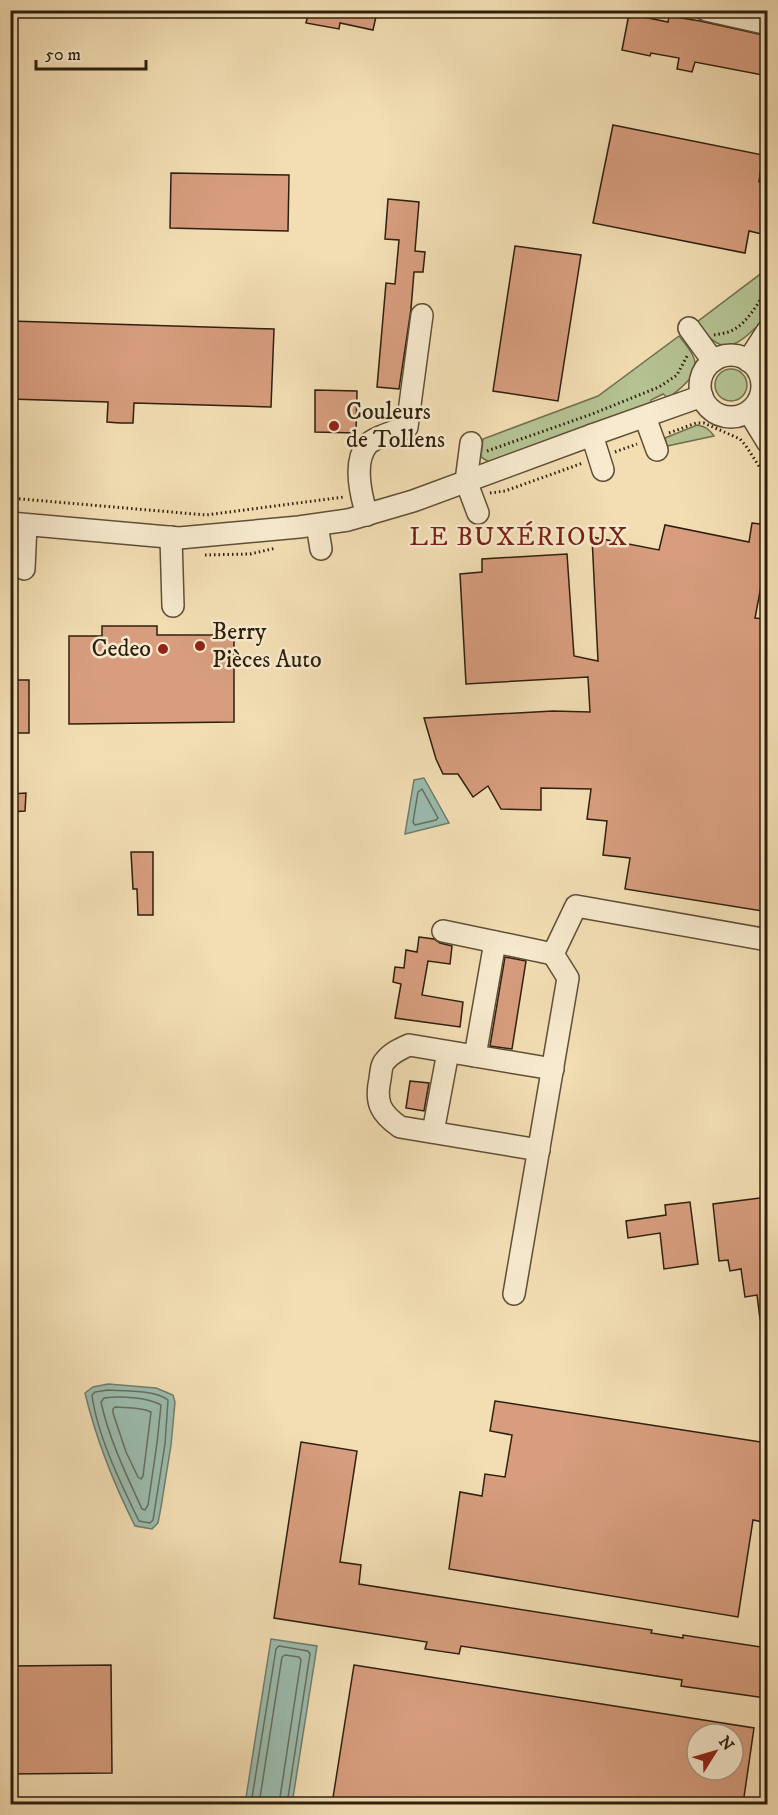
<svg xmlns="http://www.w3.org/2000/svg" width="778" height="1815" font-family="'IM FELL DW Pica',serif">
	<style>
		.green { fill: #b5c292; stroke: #727050; stroke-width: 1.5 }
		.water { fill: #9bbcaf; stroke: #6f7d6e; stroke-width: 1.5 }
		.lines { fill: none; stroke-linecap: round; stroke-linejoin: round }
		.shore { stroke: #646e5e; stroke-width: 1.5 }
		.building { fill: #d79d7e; stroke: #2e1f0d; stroke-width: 1.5; fill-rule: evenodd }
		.minor-casing { stroke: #5f4f37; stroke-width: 24 }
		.path { stroke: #2e1f0d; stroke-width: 3; stroke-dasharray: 1.5 3; stroke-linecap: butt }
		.minor { stroke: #f7eace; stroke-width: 21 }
		.poi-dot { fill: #8f2418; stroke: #f7eace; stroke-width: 2 }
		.labels { text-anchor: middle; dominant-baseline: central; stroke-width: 5; stroke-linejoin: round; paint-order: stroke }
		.poi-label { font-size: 24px; fill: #2e1f0d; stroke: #f7eace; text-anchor: start }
		.neighbourhood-label { font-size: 26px; letter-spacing: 1.5px; fill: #7a1f14; stroke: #f7eace }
	</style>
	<rect width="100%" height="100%" fill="#f3deb4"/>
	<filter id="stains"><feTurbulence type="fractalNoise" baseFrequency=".00333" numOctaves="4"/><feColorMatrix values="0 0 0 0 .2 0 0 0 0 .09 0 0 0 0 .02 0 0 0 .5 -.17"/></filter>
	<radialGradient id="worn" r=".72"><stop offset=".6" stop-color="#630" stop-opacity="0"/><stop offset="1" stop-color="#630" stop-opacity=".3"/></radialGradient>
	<g class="green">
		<path d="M767,269C767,282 770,299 767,312C766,319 759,325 753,330C729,354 715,349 697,322Z"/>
		<path d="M679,336C684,342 690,349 693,356C702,374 680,389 668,398L663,394L651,400L650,406L492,464L481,457L483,439L598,396Z"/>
		<circle cx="731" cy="385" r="16"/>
		<path d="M697,425C705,426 709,429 714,436L667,446L665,438Z"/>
	</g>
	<g class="water">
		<polygon points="424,778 449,823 405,834 414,780"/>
		<path d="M108,1384L156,1388L173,1395L175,1402L171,1445L161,1507L158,1523L152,1529L135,1526C114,1484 96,1439 85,1393L93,1387Z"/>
		<polygon points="271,1639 317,1646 292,1804 245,1804"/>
	</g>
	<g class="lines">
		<g class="shore">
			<polygon points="422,789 438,818 436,820 415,825 413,822 418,792"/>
			<path d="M108,1390C125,1391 155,1390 168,1400L165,1444L153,1520L150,1523L139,1521C121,1484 97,1435 92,1395L95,1392Z"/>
			<path d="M104,1398C120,1396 147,1397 161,1405L157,1443L148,1505L145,1510L142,1509C126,1474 109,1439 101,1402Z"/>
			<path d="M115,1407C127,1408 141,1407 151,1412L143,1476L141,1479L138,1477L126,1452L113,1413V1409Z"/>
			<polyline points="251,1804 276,1649 279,1646 308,1651 310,1654 287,1804"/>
			<polyline points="259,1804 282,1657 285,1655 299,1657 301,1660 279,1804"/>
		</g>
	</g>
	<g class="building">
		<polygon points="309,10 370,10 377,12 373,30 340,23 339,29 306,23"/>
		<polygon points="629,14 668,22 669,16 700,21 768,36 768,76 695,62 692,72 677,69 679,58 651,53 650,56 622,50"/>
		<polygon points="613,125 763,155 759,182 768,184 766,235 749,231 745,253 593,223"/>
		<polygon points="171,173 289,175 288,231 170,228"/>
		<polygon points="388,199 419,202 415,251 425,252 423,272 414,272 411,309 399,389 377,387 386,283 395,284 399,240 385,239"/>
		<polygon points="515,246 581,255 558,401 493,391"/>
		<polygon points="10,321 274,329 271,407 134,403 133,423 120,423 107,422 108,402 10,399"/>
		<polygon points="315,390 357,391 356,433 315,432"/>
		<polygon points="752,523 768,525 768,549 755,618 768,619 768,912 625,889 630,858 603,855 607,821 587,819 591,789 541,788 541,810 501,809 488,786 473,797 458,774 443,774 436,759 424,718 553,711 590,712 588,677 466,684 460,574 482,572 482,559 567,554 574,656 598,661 592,537 659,550 665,525 749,542"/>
		<polygon points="102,626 157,626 157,635 234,635 234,722 69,724 69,636 102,636"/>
		<rect x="10" y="680" width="19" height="53"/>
		<polygon points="26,793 25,811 10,812 10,794"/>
		<polygon points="131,852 153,852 153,915 138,915 137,889 133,889"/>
		<polygon points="419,937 434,939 440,943 452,946 450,964 428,961 422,995 463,1002 460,1027 395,1018 401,984 393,982 395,967 404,968 406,950 417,952"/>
		<polygon points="505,957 526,961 512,1049 490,1046"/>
		<polygon points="410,1081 429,1083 424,1111 406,1108"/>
		<polygon points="768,1197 768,1318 760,1319 757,1295 745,1297 741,1269 730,1271 728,1260 719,1261 713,1204"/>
		<polygon points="690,1202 698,1264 664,1269 660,1233 628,1238 626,1221 666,1215 665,1205"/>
		<polygon points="495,1401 768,1443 768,1523 753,1520 738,1617 449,1569 460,1492 482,1496 485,1474 505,1477 512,1435 490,1431"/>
		<polygon points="301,1442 357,1451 340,1562 361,1565 359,1584 652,1630 651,1633 683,1638 683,1635 768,1648 768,1688 766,1698 681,1686 682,1680 461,1646 459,1654 425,1649 427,1642 274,1618"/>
		<polygon points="111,1665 112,1773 10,1774 10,1666"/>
		<path d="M354,1665L754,1728L743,1804H332ZM697,1734H733V1770H697Z"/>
	</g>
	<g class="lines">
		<g class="minor-casing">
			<g id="minor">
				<polyline points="706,10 768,24"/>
				<polyline points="689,328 713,361"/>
				<circle cx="731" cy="386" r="31"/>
				<polyline points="748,361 768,330"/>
				<polyline points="749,412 768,443"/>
				<polyline points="645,417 657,450"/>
				<polyline points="592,435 603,470"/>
				<polyline points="471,443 466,481 478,513"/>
				<path d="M367,515C361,496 353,462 367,445C374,437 397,431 407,427L422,315"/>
				<polyline points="10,523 179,538 299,527 348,520 413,501 592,435 702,396"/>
				<polyline points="317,525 321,549"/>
				<polyline points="171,537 173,606"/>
				<polyline points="24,569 26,525"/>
				<polyline points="443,931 553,954"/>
				<polyline points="475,1056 495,942"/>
				<polyline points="433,1132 448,1052"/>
				<path d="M539,1150L400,1127C380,1113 375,1102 380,1079C381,1073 381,1065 385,1061C391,1053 400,1049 409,1045L553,1069"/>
				<polyline points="514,1294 568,978 553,954 576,906 768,940"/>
			</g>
		</g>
		<g class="path">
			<path d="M714,335C720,334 727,333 733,330C748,322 760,301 768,286"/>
			<polyline points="669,433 696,423 704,423 740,439 746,446 768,480"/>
			<polyline points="487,451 592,414 659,387 677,375 687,356"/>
			<polyline points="615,452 637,444"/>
			<polyline points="490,493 505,491 583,463"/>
			<polyline points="10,498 206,515 344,497"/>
			<polyline points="205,555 250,554 276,548"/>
		</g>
		<use href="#minor" class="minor"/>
	</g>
	<g class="poi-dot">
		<circle cx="334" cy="426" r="6"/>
		<circle cx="200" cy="646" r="6"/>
		<circle cx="163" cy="649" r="6"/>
	</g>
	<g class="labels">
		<g class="poi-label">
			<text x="346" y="412">Couleurs<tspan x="346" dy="28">de Tollens</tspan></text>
			<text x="212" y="632">Berry<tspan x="212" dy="28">Pièces Auto</tspan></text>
			<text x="151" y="649" text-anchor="end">Cedeo</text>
		</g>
		<g class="neighbourhood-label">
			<text x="519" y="537">LE BUXÉRIOUX</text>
		</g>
	</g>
	<rect width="778" height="1815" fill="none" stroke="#f3deb4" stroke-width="36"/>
	<rect x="12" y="12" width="754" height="1791" fill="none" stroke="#2e1f0d" stroke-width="3"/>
	<rect x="18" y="18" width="742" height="1779" fill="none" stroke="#2e1f0d" stroke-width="1.5"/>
	<g transform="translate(715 1752) rotate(53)"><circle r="28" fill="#f7eace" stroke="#a79981" stroke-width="1.5"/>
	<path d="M0-4.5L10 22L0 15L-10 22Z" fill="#8f2418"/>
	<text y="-9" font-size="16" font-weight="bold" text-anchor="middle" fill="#2e1f0d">N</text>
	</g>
	<path d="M36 60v9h110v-9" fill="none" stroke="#2e1f0d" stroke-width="3"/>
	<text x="45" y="60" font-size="18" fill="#2e1f0d" stroke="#f7eace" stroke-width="4.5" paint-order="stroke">50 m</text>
	<rect width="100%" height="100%" filter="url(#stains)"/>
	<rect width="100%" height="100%" fill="url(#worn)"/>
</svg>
